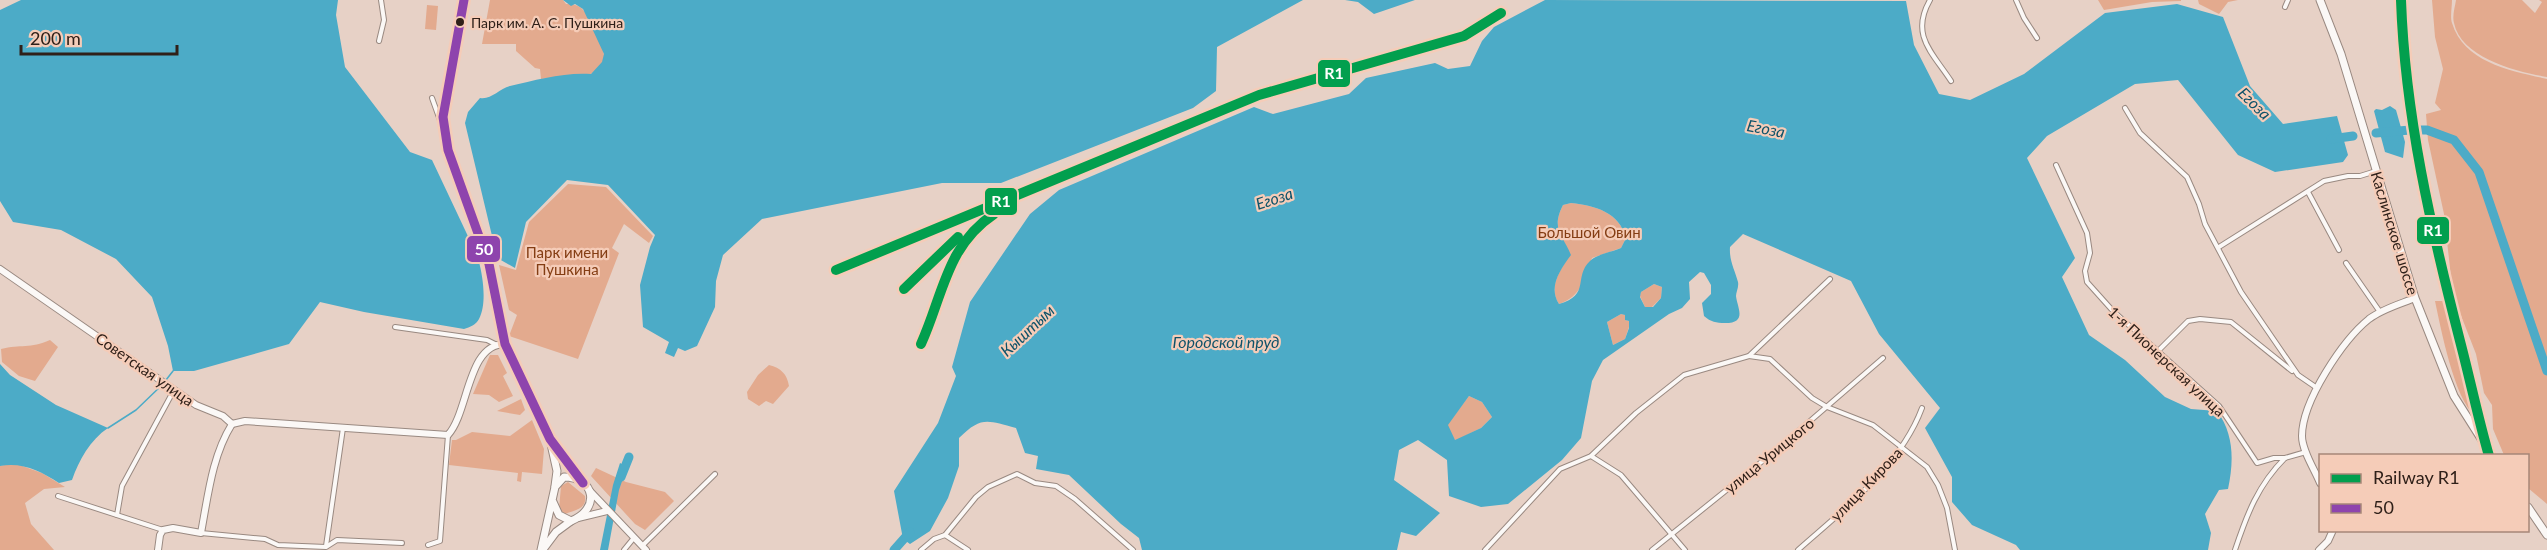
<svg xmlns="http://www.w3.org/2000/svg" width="2547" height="550" font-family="Lato,sans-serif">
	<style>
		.green { fill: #e3aa8e }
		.water { fill: #4cabc7; fill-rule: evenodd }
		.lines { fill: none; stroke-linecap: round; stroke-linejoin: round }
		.stream { stroke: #4cabc7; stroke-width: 1.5 }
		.river { stroke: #4cabc7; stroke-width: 9 }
		.street-casing { stroke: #998981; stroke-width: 6 }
		.secondary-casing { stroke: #998981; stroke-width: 8 }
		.primary-casing { stroke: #998981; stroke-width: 9 }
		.street { stroke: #fbf8f6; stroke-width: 4 }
		.secondary { stroke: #fbf8f6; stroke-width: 6 }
		.primary { stroke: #fbf8f6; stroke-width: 7 }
		.bus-1-casing { stroke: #f5ccb8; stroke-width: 14 }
		.bus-1 { stroke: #8e44ad; stroke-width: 9 }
		.rail-1-casing { stroke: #f5ccb8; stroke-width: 15 }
		.rail-1 { stroke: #029f4e; stroke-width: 10 }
		.bus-dot { fill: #2f2019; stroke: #f5ccb8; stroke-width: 2 }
		.labels { text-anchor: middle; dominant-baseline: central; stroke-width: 4.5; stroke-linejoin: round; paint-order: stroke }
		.bus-label { font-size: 14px; fill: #2f2019; stroke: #f5ccb8; text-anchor: start }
		.park-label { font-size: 15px; fill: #843d13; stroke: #f5ccb8 }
		.street-label { font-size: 15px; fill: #2f2019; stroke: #f5ccb8 }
		.water-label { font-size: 16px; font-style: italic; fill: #0e5269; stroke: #f5ccb8 }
		.line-badge { stroke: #f5ccb8; stroke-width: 2 }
		.badge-label { font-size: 16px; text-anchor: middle; font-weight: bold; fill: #fff }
	</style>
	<rect width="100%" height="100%" fill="#e7d1c6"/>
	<g class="green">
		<path d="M490,0H563L566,4C573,4 580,5 584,11C589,18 604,46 604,55C605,63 597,70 591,74L541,79L540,69L535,68L516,51V44H482Z"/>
		<polygon points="2098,0 2181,0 2181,1 2152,2 2104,10"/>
		<polygon points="2198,0 2238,0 2228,2 2219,14 2199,4"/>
		<path d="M2432,0H2452C2452,7 2450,17 2452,23C2464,63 2512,71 2547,79V504L2528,488V456L2504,455L2493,429L2492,405L2484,393L2476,354L2453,295L2444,214L2428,140L2426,114L2441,110L2435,103L2443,69L2435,37Z"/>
		<path d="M2456,0H2522L2535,13L2542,2L2539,0H2547V77C2517,72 2461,58 2454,23C2452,16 2455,7 2456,0Z"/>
		<polygon points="427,5 438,6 436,30 425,29"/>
		<polygon points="568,184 606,187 653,236 649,243 624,224 612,248 619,253 578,359 509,336 517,315 509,310 499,265 516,270 529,222"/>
		<path d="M1571,203C1596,206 1619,212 1626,238L1621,248L1592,258C1585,278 1581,297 1559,304C1548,287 1560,270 1570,255C1562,234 1551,229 1563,205Z"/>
		<polygon points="1654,284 1662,287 1661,298 1652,307 1645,307 1640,296 1641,292"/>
		<path d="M2435,301H2444L2475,416C2454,398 2441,329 2435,301Z"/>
		<polygon points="1621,314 1626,315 1625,320 1629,321 1630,324 1625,339 1613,345 1607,322"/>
		<path d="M50,340L58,347L35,381L19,376L2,362L1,349C21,344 30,349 50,340Z"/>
		<polygon points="490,355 498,355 507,373 503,376 513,396 499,402 489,395 473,394"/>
		<path d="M769,365C781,368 787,374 789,386L773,404L766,401L759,406L748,399L747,392L758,375Z"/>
		<polygon points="1469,396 1482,402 1492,417 1481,428 1455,441 1447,425"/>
		<polygon points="521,399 525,410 520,415 497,411"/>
		<polygon points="532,420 544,449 542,474 522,472 521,482 517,481 518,473 449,465 452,440 456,440 472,432 510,436"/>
		<polygon points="14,463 42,473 65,487 44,489 25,503 31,524 54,550 0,550 0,466"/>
		<polygon points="596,468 626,482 665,492 674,501 645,530 635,524 591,476"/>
		<path d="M568,482L585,496C587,509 575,510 565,514L559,509L561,486Z"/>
	</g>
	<g class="water">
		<path d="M21,0H338L336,15L345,67L410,152L432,160L474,249L493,240L465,123L468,112L480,98C491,100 499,89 510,86C535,80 565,72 591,74L602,62L604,54L583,9L575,4L571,6L563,0H1303L1217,47L1216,91L1193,108L1001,183H942L762,219L723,255L716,281L715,307L697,346L685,351L678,348L674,357L665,353L669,342L643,327L640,285L650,247L655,235L608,185L567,180L526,222L515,268L499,259L495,254L479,262C483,277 487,304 479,319C476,325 470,327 464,329L364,312L320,302L289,344L194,371H173L168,346L152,297L116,259L61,230L13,222L0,201V10Z"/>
		<polygon points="1345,0 1415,0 1374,14 1358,2"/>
		<path d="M1545,0L1906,1L1914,45L1939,94L1970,100L2024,74L2105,13L2177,4L2223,17L2250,86L2283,124L2337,116L2348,155L2343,162L2275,172L2238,155L2178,80L2135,84L2047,136L2027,158L2075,258L2062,277L2089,335L2125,360L2165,397L2191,409L2217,411C2234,434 2234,461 2228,489L2219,490L2205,514L2211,533L2208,550H2020L2016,545L1972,525L1952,502V477L1925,428L1940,408L1879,334L1851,281L1743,234L1730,247C1729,261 1735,270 1738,282C1739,287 1736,292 1736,296C1737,307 1748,323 1725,323C1716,323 1711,322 1704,316L1702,303L1711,294V285L1704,273L1700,272L1689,282L1690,299L1682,308L1669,314L1603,360L1592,381L1581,438L1562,460L1508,504L1481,507L1449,496L1447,460L1418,440L1399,450L1394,480L1440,513L1416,536L1401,532L1397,550H1142L1139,538L1121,524L1069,475L1036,469L1038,456L1025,453L1016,428C987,420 981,416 959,438V466L948,498L930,531L910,544L903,539L894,491L938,423L956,376L952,367L970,302L1030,214L1059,190L1254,107L1273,114L1349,94L1366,78L1435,63L1448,69L1470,66L1482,41L1494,27ZM1571,203C1596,206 1619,212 1626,238L1621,248C1612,252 1597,254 1590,261C1573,277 1591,295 1559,304C1548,287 1560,270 1571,255C1562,234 1551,229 1563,205ZM1654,284L1662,287L1661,298L1653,307H1645L1640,297L1641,292ZM1621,314L1625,315V320L1629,321V328L1625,339L1613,345L1607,322ZM1469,396L1482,402L1492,417L1481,428L1455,440L1448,425Z"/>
		<polygon points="2390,106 2396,110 2405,142 2403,158 2385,152 2374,111 2376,109 2382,110"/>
		<path d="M0,364L10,375L56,405L108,428C90,440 79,460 72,480L59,483C40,471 23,462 0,466Z"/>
		<polygon points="620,463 627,467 619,490 608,550 600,550 613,485"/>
	</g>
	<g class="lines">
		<g class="stream">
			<polyline points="166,380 173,371"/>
			<polyline points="108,428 136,410 163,384"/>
		</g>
		<g class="river">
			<polyline points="2417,130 2427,130 2454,140 2479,172 2547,371"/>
			<polyline points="2376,133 2410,130"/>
			<polyline points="2331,139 2353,136"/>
			<polyline points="621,477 629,457"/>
			<polyline points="894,550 910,532"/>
		</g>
		<g class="street-casing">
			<g id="street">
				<path d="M1930,0C1910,35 1932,52 1951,81"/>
				<polyline points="2016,0 2024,18 2037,38"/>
				<polyline points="2285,7 2288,0"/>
				<polyline points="379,41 384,20 381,0"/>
				<polyline points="432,98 441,123"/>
				<polyline points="2125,108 2140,133 2187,177 2199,204 2205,224 2241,292 2298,375 2317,388"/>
				<path d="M2056,165L2087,233L2090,253L2085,271L2087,282L2113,311L2219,406L2257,463L2274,458H2285C2258,485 2247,514 2235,550"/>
				<polyline points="2308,192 2339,250"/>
				<polyline points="2219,247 2324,181 2348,176 2360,176 2376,171"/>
				<polyline points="2346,263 2380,312"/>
				<polyline points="395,327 487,340 495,344"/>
				<polyline points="2159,350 2188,321 2200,319 2231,322 2292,371"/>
				<polyline points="1749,356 1770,359 1812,398 1827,407 1873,425 1927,467 1938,485 1947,508 1955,550"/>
				<polyline points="1591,456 1621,475 1685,550"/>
				<polyline points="2285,458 2306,452"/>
				<polyline points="58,496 163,530"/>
				<polyline points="117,515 122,486 174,390"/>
				<polyline points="201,533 265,539 278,545 326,547 337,540 402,543"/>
				<polyline points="945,535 968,550"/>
				<polyline points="428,545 440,541 448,435"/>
				<polyline points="326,546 343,428"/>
				<polyline points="642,546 715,474"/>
				<polyline points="624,550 633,539"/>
				<polyline points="921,550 934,539 945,535 976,497 988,487 1017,474 1035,483 1056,486 1075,499 1133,550"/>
				<polyline points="1485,550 1560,469 1591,456 1636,413 1684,375 1749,356 1830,279"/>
				<polyline points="1652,550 1780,447 1883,358"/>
				<path d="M1798,550C1843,510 1900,467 1922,408"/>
			</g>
		</g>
		<g class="secondary-casing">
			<g id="secondary">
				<polyline points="0,269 196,405 223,416 232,424"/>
				<path d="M232,424L245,421L448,435C469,412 467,344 505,344"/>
				<path d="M2320,483C2315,470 2302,451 2302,436C2302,401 2343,340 2369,319C2382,309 2400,304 2415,298"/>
				<polyline points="590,491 646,550"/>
				<polyline points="578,518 607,511"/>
				<path d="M158,550L160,535L163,530L173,528L201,533C208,496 212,456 232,424"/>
				<polyline points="2319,550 2328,541 2333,530"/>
			</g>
		</g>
		<g class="primary-casing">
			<g id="primary">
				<polyline points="464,0 443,117 448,150 489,264 505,344 550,439 583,483"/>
				<polyline points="2320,0 2341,54 2415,298 2454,396 2492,456"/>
				<polyline points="551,444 557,471 555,486"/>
				<polyline points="2528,507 2547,535"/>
				<polyline points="544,548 556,532 571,521"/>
				<path d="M541,550L555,487L564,477C595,477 601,509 571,521L559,515L553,502"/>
			</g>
		</g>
		<use href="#street" class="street"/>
		<use href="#secondary" class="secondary"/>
		<use href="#primary" class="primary"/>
		<g class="bus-1-casing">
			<polyline id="bus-1" points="464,0 443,117 448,150 489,264 505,344 550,439 583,483"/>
		</g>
		<use href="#bus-1" class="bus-1"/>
		<g class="rail-1-casing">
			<g id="rail-1">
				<path d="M2401,0C2405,116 2431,228 2460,341C2470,379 2478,418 2489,456"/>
				<polyline points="836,270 1259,95 1464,36 1501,13"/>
				<polyline points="904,289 958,237"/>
				<path d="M921,344C943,296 946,246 994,214"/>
			</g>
		</g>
		<use href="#rail-1" class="rail-1"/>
	</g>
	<circle class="bus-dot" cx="460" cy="22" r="5"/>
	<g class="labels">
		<g class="bus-label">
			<text x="471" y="22">Парк им. А. С. Пушкина</text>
		</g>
		<g class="park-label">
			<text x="1589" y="232">Большой Овин</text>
			<text x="567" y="252">Парк имени<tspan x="567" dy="17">Пушкина</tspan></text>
		</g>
		<g class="street-label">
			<text transform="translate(2395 233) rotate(73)">Каслинское шоссе</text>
			<text transform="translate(2167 361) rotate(43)">1-я Пионерская улица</text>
			<text transform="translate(145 369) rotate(35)">Советская улица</text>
			<text transform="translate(1769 455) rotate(-39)">улица Урицкого</text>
			<text transform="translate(1866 484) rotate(-46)">улица Кирова</text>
		</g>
		<g class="water-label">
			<text transform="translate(2255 103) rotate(44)">Егоза</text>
			<text transform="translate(1766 128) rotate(11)">Егоза</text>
			<text transform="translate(1274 198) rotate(-18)">Егоза</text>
			<text transform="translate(1027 330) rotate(-43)">Кыштым</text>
			<text x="1226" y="341">Городской пруд</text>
		</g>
	</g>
	<g class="line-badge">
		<rect x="1317" y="59" width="34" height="29" rx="6" fill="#029f4e"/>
		<rect x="984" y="187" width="34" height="29" rx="6" fill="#029f4e"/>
		<rect x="2416" y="216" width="34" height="29" rx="6" fill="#029f4e"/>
		<rect x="466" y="235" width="35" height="28" rx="6" fill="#8e44ad"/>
	</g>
	<g class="badge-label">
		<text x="1334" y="79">R1</text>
		<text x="1001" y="207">R1</text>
		<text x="2433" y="236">R1</text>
		<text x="484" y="255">50</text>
	</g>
	<rect x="2319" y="454" width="210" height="78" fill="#f5ccb8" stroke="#a68778" stroke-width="1.5"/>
	<rect x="2331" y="474" width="30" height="9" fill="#029f4e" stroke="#a68778" stroke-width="1.5"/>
	<text x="2373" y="484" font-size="18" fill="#2f2019">Railway R1</text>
	<rect x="2331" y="504" width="30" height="9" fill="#8e44ad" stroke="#a68778" stroke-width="1.5"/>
	<text x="2373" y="514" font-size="18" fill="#2f2019">50</text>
	<path d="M21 45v9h156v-9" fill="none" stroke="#2f2019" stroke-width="3"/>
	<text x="30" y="45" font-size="18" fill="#2f2019" stroke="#f5ccb8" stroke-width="4.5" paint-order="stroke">200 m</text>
</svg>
